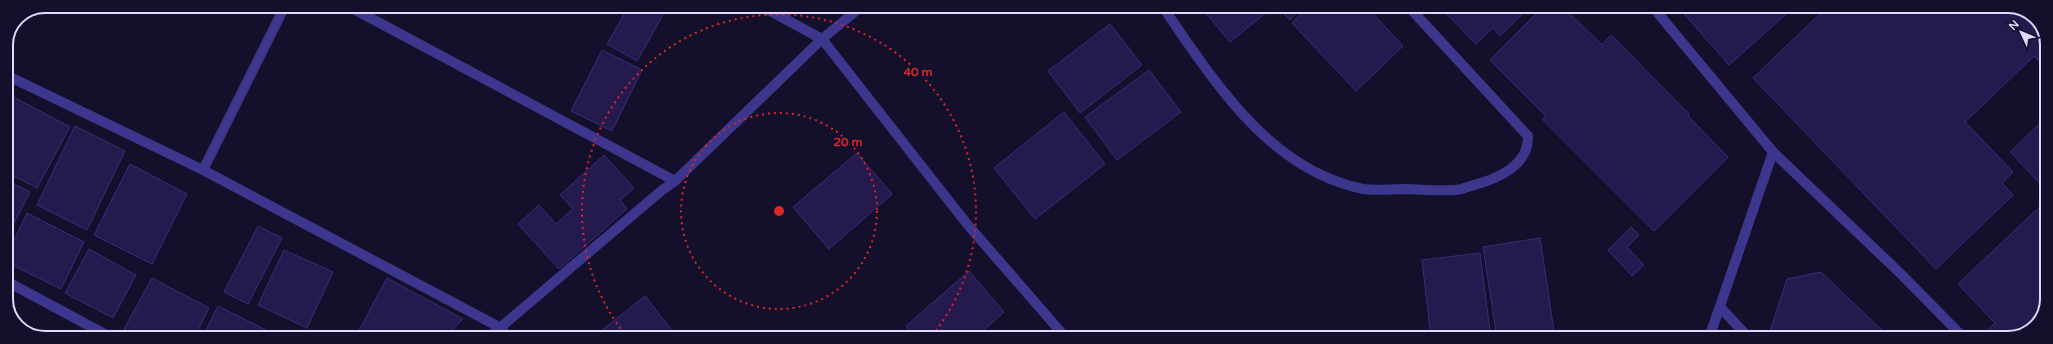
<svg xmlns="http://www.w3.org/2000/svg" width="2053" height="344" font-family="'Varela Round',sans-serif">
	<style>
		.building { fill: #251a4d; stroke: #3c2b7b }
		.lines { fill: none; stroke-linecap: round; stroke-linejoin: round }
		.minor { stroke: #3c378d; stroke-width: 10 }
		.tertiary { stroke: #3c378d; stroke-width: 10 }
		.ring { fill: none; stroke: #d62828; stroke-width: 2; stroke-dasharray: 2 4 }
		.rim { fill: none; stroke: #ded9ff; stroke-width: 2 }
		.centre { fill: #d62828; stroke: #140f2b; stroke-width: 2 }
		.ring-label { font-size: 12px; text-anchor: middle; font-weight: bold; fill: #d62828; stroke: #140f2b; stroke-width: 4; stroke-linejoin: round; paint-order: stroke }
	</style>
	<rect width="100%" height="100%" fill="#140f2b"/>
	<g class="building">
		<polygon points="629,6 668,6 637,61 607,44"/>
		<polygon points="1200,6 1265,6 1268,11 1230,42"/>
		<polygon points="1276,6 1303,6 1290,20"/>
		<polygon points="1310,6 1366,6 1403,46 1356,91 1292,23"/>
		<polygon points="1439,6 1531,6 1500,36 1493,28 1476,44"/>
		<polygon points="1544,6 1562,6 1602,45 1611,35 1689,114 1688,116 1728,157 1654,231 1542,119 1546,116 1490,60"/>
		<polygon points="1695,6 1806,6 1800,12 1794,7 1729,65 1685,15"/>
		<polygon points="1828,6 2013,6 2026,13 2041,28 2047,40 2047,69 2034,56 1965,122 2013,172 2002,183 2013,195 1936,269 1753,78"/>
		<polygon points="1110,24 1142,65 1080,113 1048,71"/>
		<polygon points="602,50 642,70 612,131 571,111"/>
		<polygon points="1149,70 1181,112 1117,160 1085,117"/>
		<polygon points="8,94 70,127 37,188 6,172 6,98"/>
		<polygon points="1064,112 1105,164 1035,219 994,168"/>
		<polygon points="2047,117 2047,191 2010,152"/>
		<polygon points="75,126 125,151 87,230 37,205"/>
		<polygon points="857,153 892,194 829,249 793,207"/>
		<polygon points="604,155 634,188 620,200 627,209 559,269 518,224 539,205 556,224 573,209 560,195"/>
		<polygon points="130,164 187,194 152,264 94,235"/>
		<polygon points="6,180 30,192 13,225 6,222"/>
		<polygon points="2047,200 2047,304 2034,329 2008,338 1979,338 1995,323 1958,284"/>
		<polygon points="27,213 84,242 61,289 6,262 6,256"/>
		<polygon points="258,226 282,238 248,304 224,292"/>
		<polygon points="1631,227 1639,235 1627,247 1644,265 1632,276 1608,250"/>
		<polygon points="6,231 10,232 6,240"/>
		<polygon points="1540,238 1555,338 1497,338 1483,247"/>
		<polygon points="89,249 136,275 113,318 65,293"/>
		<polygon points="284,250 333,272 307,328 258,305"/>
		<polygon points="1480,253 1490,331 1431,338 1422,260"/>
		<polygon points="969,271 1004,312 975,338 916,338 906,326"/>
		<polygon points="1821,272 1890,338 1776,338 1770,331 1787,279"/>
		<polygon points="152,278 209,308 194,338 140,338 124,329"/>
		<polygon points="387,278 463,319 445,338 355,338"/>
		<polygon points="645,296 678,338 604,338 600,332"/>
		<polygon points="218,306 272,333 270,338 202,338"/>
	</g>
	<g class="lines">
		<g class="minor">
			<polyline points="348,6 675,181"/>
			<polyline points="761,6 822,39 967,224 1066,338"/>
			<path d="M1162,6C1213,79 1268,170 1363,189C1377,191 1392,189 1406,189C1422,190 1438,191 1454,190C1463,190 1472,185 1481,183C1503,176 1529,163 1528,136L1408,6"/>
			<polyline points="6,75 203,170 501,328 508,338"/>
			<polyline points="203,170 285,6"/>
			<polyline points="6,281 112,338"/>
			<polyline points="1720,307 1749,338"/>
			<polyline points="488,338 661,191 675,181 822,39 862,6"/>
		</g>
		<g class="tertiary">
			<polyline points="1652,6 1773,152 1901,274 1964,338"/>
			<polyline points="1709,338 1773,152"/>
		</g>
	</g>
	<g class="ring">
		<circle cx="779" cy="211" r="98"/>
		<path d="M628 338A197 197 0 1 1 930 338"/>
	</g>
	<path d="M0 0H2053V344H0ZM45 13H2008A32 32 0 0 1 2040 45V299A32 32 0 0 1 2008 331H45A32 32 0 0 1 13 299V45A32 32 0 0 1 45 13Z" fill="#140f2b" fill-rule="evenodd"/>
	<path class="rim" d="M45 13H2008A32 32 0 0 1 2040 45V299A32 32 0 0 1 2008 331H45A32 32 0 0 1 13 299V45A32 32 0 0 1 45 13Z"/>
	<circle cx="779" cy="211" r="6" class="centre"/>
	<g class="ring-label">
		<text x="918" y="76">40 m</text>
		<text x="848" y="146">20 m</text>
	</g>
	<g transform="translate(2021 32) rotate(314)" stroke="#140f2b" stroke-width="3" paint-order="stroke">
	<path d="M0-3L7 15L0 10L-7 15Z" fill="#ded9ff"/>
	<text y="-6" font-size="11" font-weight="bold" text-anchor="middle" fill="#ded9ff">N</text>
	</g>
</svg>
